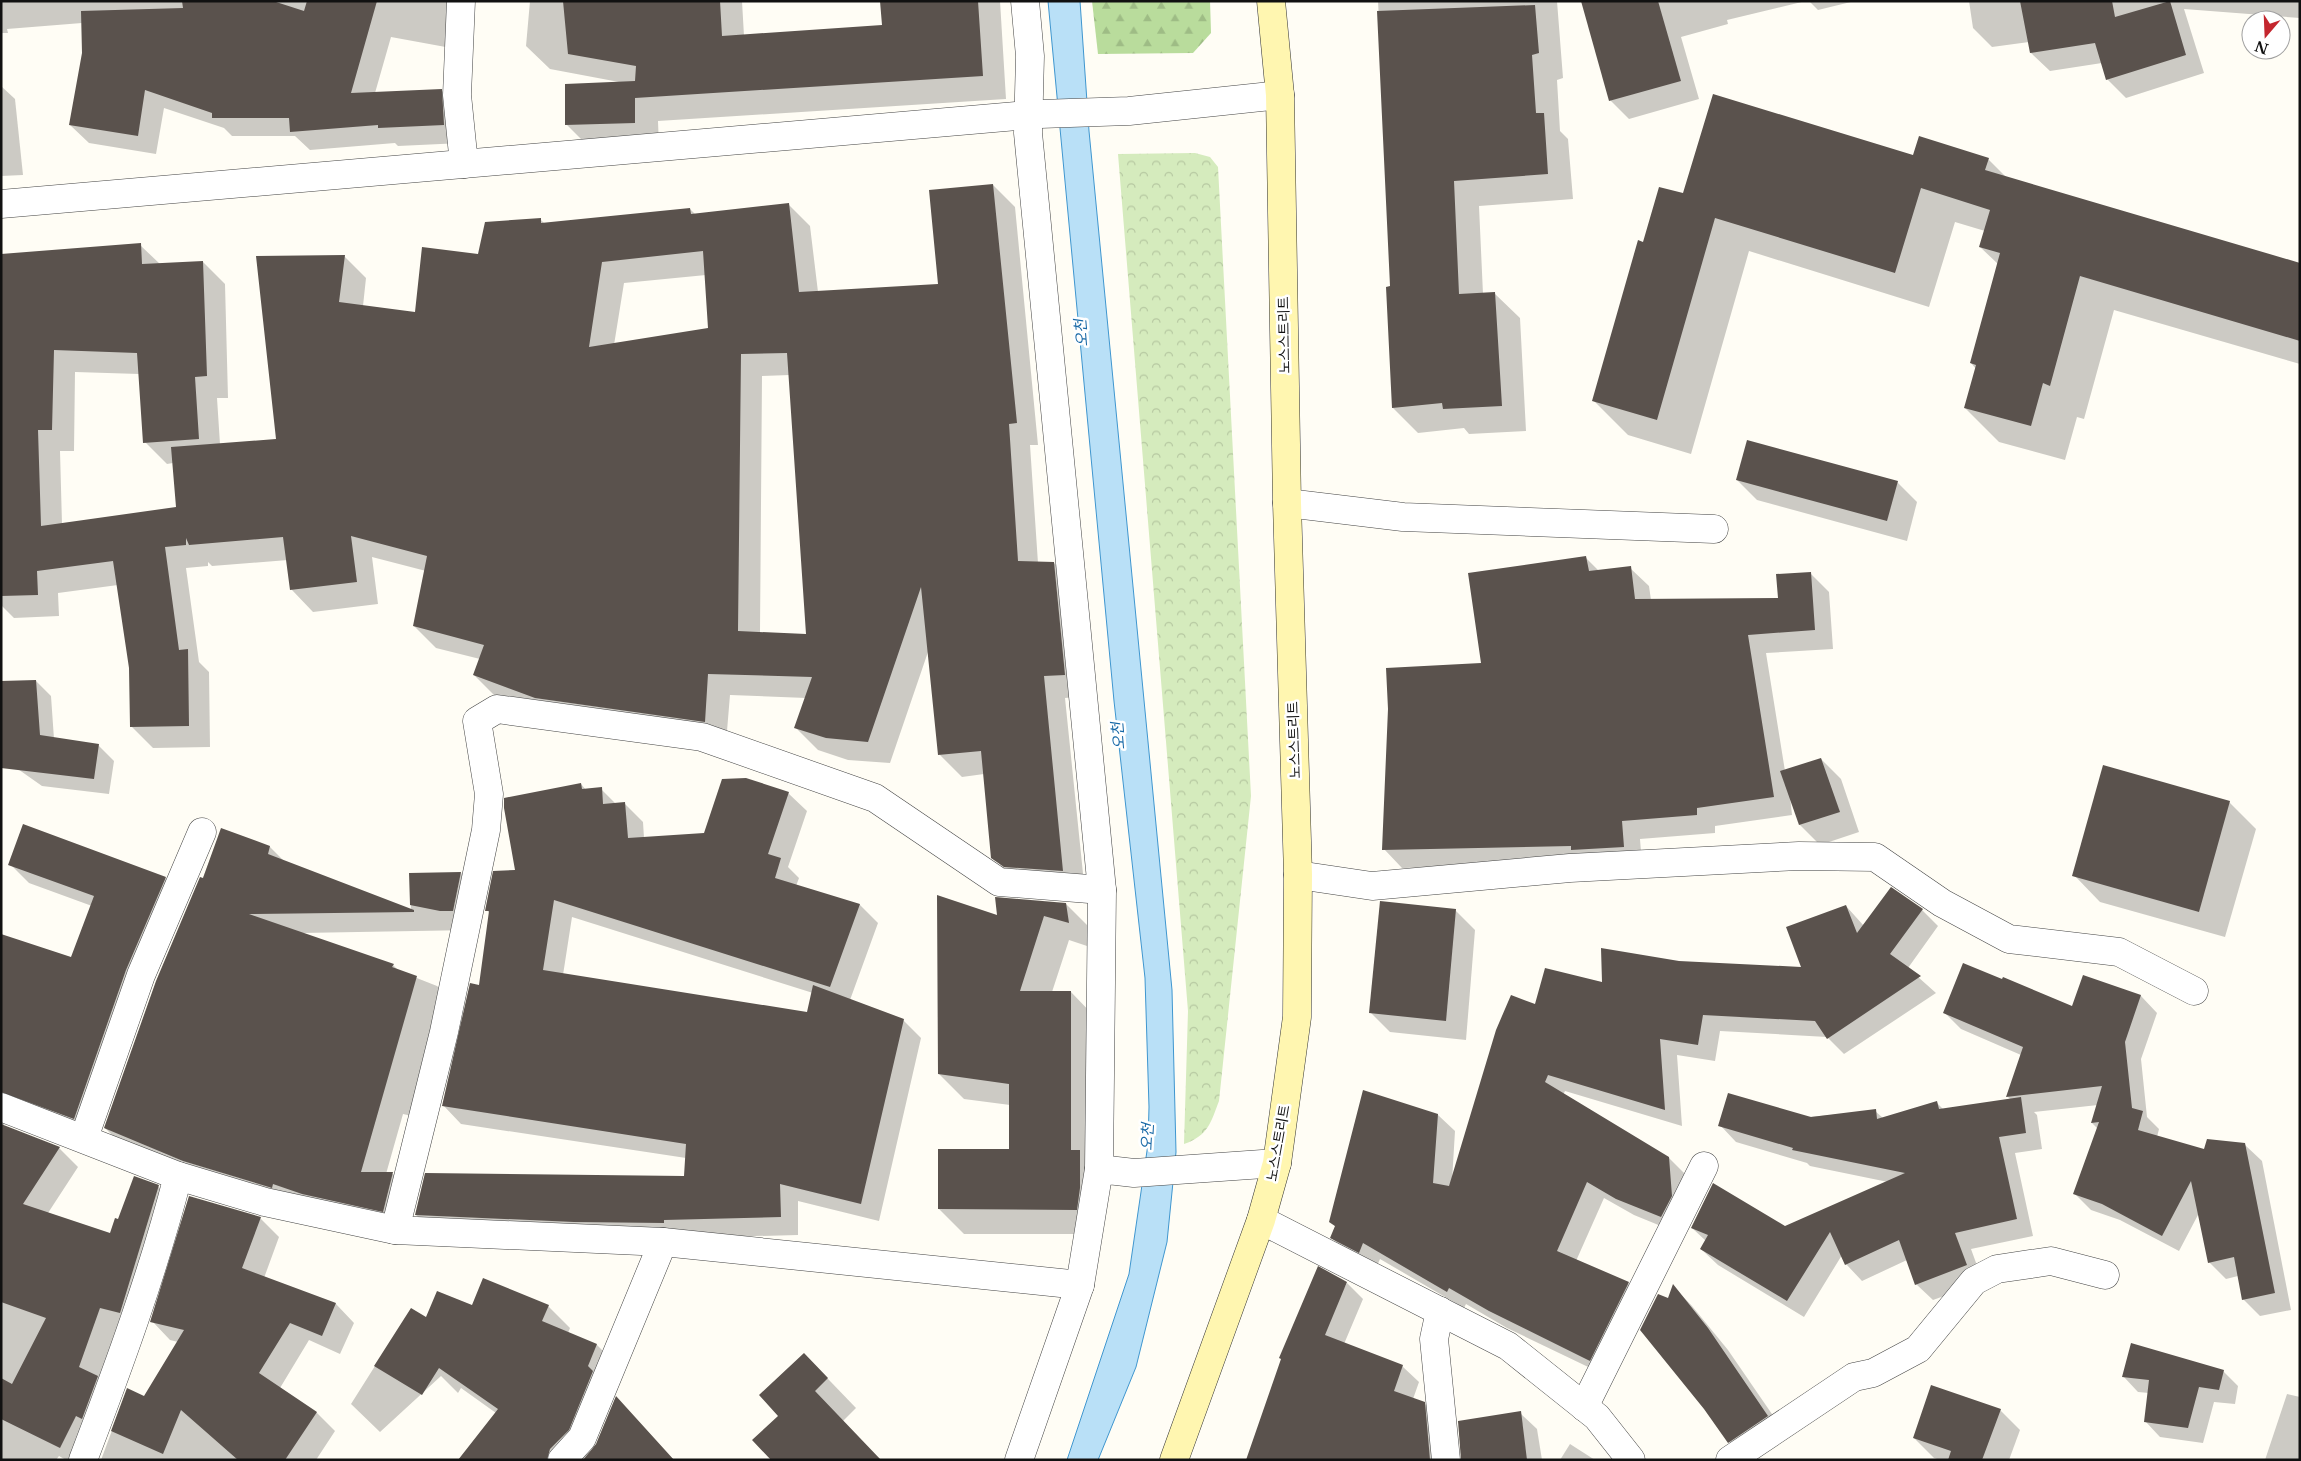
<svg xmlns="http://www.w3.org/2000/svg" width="2301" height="1461" font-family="'Libre Baskerville','Noto Sans KR',serif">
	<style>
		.forest { fill: url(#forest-firs) }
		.park { fill: url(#park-crowns) }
		.water { fill: #b9e0f7; stroke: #3f96cf }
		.shadow { fill: #0003; fill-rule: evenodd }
		.building { fill: #5a524d; fill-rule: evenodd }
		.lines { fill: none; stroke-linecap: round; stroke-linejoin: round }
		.minor-casing { stroke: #444; stroke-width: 29 }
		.secondary-casing { stroke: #333; stroke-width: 29 }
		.minor { stroke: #fff; stroke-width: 28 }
		.secondary { stroke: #fff6b0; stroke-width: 28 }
		.labels { text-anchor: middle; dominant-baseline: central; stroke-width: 5; stroke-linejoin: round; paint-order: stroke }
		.street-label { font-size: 14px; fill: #111; stroke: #fff }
		.water-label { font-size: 15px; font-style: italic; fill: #1768a6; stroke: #fff }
	</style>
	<defs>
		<pattern id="forest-firs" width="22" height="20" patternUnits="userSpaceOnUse" patternTransform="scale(1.25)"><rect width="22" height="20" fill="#b9dc9c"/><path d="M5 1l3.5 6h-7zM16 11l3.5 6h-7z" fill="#9ebc85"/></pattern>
		<pattern id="park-crowns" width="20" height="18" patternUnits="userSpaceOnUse" patternTransform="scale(1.25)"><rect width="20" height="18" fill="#d5ebbd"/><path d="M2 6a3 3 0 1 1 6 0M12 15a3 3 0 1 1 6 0" fill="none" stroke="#b6c8a1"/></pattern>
	</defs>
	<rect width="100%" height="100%" fill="#fffdf5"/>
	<polygon class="forest" points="1092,1 1210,1 1211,33 1193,53 1098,54"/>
	<path class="park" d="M1195,153L1210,157L1218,167L1251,796L1219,1101C1211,1122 1208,1136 1184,1144L1188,1011L1118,154Z"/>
	<polygon class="water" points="1048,1 1080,1 1089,131 1172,990 1176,1152 1167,1242 1136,1367 1098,1460 1067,1460 1129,1274 1148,1144 1149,1107 1145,978 1114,701"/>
	<g class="shadow">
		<polygon points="1,1 448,1 462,50 391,37 375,93 441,90 460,109 462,143 398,146 395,143 310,150 295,136 232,136 224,128 164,108 156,154 89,143 70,125 83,53 82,23 7,29 8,33 1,33"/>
		<polygon points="530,1 742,1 744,36 884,27 881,1 1000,1 1006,99 658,121 659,147 590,148 566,124 619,82 550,69 526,46"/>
		<polygon points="1378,1 1557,1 1563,78 1557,80 1560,131 1568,139 1573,199 1479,206 1483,294 1494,293 1520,318 1526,431 1469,434 1464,428 1418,433 1393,408 1392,288"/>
		<polygon points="1582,1 1806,1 1727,20 1728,24 1681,37 1699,99 1629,119 1610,100"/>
		<polygon points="1809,1 1855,1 1818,10"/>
		<polygon points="1969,1 2300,1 2300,18 2184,9 2204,73 2126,98 2107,79 2102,63 2050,71 2031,53 2029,42 1992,47 1973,28"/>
		<polygon points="1,86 15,99 23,175 1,176"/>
		<polygon points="1914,157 1988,159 2008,179 2300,264 2300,364 2114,310 2084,419 2077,417 2065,460 1999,442 1965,408 1976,369 1971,363 1998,264 1980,247 1985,231 1955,222 1929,307 1749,251 1691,454 1628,435 1594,401 1644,243 1684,195"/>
		<path d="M993,185L1015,207L1038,445H1030L1038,563H1054L1076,585L1087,696L1065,698L1085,893L1015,880L993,857L984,774L962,777L940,755L929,649L890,763L848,760L818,750L796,728L806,698L730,695L726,743L496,697L474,675L480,659L436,648L414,626L426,571L372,557L378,604L313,612L292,590L288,560L212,566L208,562V566L186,568L199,662L209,672L210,747L153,748L131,726L130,668L118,585L58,593L59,616L14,618L1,605V255L140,245L160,264L203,262L225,284L228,398H217L220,444L277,440L344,256L366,278L363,306L416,313L479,255L540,219L545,224L690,209L696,215L788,204L810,226L818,292L939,285ZM706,275L709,329L614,345L624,283ZM75,372L139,374L145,442L167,464L173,463L177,508L62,524L60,451H74ZM790,375L808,636L760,633L762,376Z"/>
		<polygon points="1737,480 1897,482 1917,502 1907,541 1757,500"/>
		<polygon points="1586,558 1599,571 1630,568 1649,586 1651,600 1779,600 1811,574 1829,592 1833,649 1766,653 1785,771 1821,759 1841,779 1859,832 1820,845 1800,825 1790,796 1792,815 1715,826 1715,833 1640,839 1642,865 1587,864 1402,868 1384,849 1483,664"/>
		<polygon points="36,681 51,696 54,739 98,745 114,761 109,794 42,786 15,767"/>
		<path d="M581,784L586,790L601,789L616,804H625L643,822L644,838L705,834L788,793L807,811L788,867L799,878L796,886L860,905L878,923L850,1000L903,1020L921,1038L879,1221L798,1201V1235L681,1238L434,1233L416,1215L685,1177L686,1158L461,1124L443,1105L480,987L490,914L487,910ZM572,917L813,993L808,1014L563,975Z"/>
		<polygon points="2229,802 2256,829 2225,937 2100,902 2074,875"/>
		<polygon points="222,829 270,847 284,861 411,910 410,874 461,873 480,892 473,930 301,933 393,965 399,971 437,986 457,1005 430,1120 403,1114 386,1174 393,1174 412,1193 403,1231 125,1148 105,1128"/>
		<polygon points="10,864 165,878 184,897 93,1137 5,1121 4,1126 59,1148 78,1167 48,1213 111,1235 119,1221 135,1177 159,1187 178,1206 92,1460 66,1460 59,1456 56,1460 1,1460 1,935 72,958 92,906 29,883"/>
		<polygon points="1066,904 1091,929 1093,948 1069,940 1052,992 1071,992 1096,1018 1101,1234 964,1234 939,1209 1010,1150 1010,1105 964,1099 939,1074 999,917"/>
		<polygon points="1846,906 1864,926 1922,910 1938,926 1908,968 1936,993 1844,1054 1827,1037 1720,1031 1715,1061 1677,1055 1682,1126 1565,1091 1563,1095 1669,1158 1686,1175 1678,1233 1634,1215 1604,1198 1576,1261 1628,1283 1645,1299 1607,1376 1507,1328 1466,1304 1464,1308 1380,1259 1376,1268 1348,1254 1331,1237 1336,1227 1330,1222 1438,1115 1455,1131 1452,1181 1536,1005 1679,962 1803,969"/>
		<polygon points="1455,910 1475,930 1466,1040 1390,1032 1370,1012"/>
		<polygon points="2084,977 2141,996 2157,1013 2141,1059 2147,1117 2159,1129 2157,1137 2205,1151 2245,1145 2262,1161 2291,1310 2260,1316 2243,1299 2238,1276 2226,1279 2209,1262 2199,1213 2179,1251 2120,1220 2091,1210 2074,1193 2098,1129 2092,1123 2098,1105 2034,1112 2037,1115 2042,1149 2015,1153 2033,1236 1971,1249 1983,1282 1933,1300 1916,1284 1907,1260 1862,1281 1846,1264 1842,1255 1804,1317 1718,1265 1701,1249 1706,1241 1692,1228 1785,1228 1888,1182 1810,1166 1807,1163 1736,1142 1720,1125 1875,1111 1883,1118 1937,1103 1944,1110 2011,1100 2008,1097 2021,1055 1961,1029 1944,1012 2073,1008"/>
		<polygon points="260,1218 279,1237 264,1278 336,1304 354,1323 340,1354 309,1340 280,1388 317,1413 335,1431 316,1460 101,1460 127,1390 145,1398 178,1342 170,1340 152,1321"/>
		<polygon points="1347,1283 1363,1299 1344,1344 1402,1366 1419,1382 1413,1399 1424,1403 1441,1420 1445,1460 1247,1460"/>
		<polygon points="1673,1286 1692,1306 1728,1350 1787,1436 1747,1460 1729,1442 1669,1300"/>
		<polygon points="473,1306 548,1306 570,1328 568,1333 597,1345 618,1366 614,1393 588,1456 595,1449 617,1398 674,1460 529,1460 496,1413 461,1388 458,1393 441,1376 380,1432 351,1404 411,1309 427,1319"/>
		<polygon points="804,1354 856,1408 843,1421 780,1416"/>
		<polygon points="2223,1371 2238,1386 2235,1404 2214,1402 2203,1443 2160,1437 2145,1421 2149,1393 2138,1392 2123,1376"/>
		<polygon points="2287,1394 2300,1397 2300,1460 2265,1460"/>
		<polygon points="2000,1410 2020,1430 2009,1460 1940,1460 1934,1458 1914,1438"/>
		<polygon points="1520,1413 1537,1429 1542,1460 1463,1460"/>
		<polygon points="1570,1444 1595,1460 1560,1460"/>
	</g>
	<g class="building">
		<polygon points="182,1 273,1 304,11 307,1 377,1 351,93 442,89 444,125 378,128 378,125 290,132 289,118 212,118 212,113 145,90 138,136 69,125 82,53 81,11 183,8"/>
		<polygon points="563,1 720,1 722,36 882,25 880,1 978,1 983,76 635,98 635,123 565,125 565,84 635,81 636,66 568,54"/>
		<polygon points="1581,1 1658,1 1681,81 1609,101"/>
		<polygon points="2020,1 2112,1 2115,17 2170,1 2186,55 2106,80 2095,43 2030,53"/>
		<polygon points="1535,5 1539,53 1532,55 1536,113 1544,113 1548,174 1454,181 1459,294 1495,292 1502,406 1443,409 1442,403 1392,408 1386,287 1390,286 1377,11"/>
		<polygon points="1713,94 1913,155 1919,136 1989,158 1985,170 2300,263 2300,341 2080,276 2050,386 2043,383 2031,426 1964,408 1976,365 1970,363 2000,253 1979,247 1990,210 1921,188 1895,273 1715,218 1657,420 1592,401 1638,240 1643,242 1659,187 1683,193"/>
		<path d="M993,184L1017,423L1009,424L1018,561L1054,562L1065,675L1044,676L1063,871L1004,867L991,858L981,751L938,755L921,587L868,742L826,738L794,728L812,677L708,674L705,722L535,698L473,675L484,645L413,626L427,556L351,536L357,582L290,590L283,537L189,545L186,538V545L165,547L179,650L188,649L189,726L130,727L129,668L113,561L37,571L38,595L1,596V254L141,243L142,264L203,261L207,376L195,377L199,439L143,443L137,353L54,350L52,430H38L41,526L176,507L171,447L276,439L256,256L345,255L339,302L415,312L422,247L478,254L485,222L541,218V223L690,208L691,214L789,203L799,292L938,284L929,190ZM703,251L708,328L589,347L602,262ZM787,353L806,634L738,631L741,354Z"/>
		<polygon points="1747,440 1898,481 1887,521 1736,480"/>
		<polygon points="1586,556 1589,571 1631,566 1635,599 1778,598 1776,574 1811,572 1815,630 1748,635 1774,797 1697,808 1697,815 1622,821 1624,847 1571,850 1571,846 1382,850 1388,709 1386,668 1481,663 1468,573"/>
		<polygon points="36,680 40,735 99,744 94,779 1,768 1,681"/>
		<polygon points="1821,758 1840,812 1799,825 1780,771"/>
		<polygon points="2103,765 2230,801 2199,912 2072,876"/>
		<polygon points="746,778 789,792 768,854 781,858 775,878 860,904 830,987 554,900 543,970 807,1012 813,985 904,1019 861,1204 780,1184 781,1217 664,1220 664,1223 574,1222 415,1215 425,1173 684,1176 686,1144 442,1106 470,983 479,985 489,911 485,911 493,871 515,870 504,808 504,798 581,783 582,789 602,787 603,804 625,802 628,838 704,833 722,779"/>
		<polygon points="23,824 166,877 126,970 74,1119 1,1092 1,934 71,957 94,896 8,865"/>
		<polygon points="221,828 270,846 268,854 414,910 414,912 249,914 394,964 392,967 417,976 361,1172 393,1172 383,1212 302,1194 273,1184 272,1188 269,1187 183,1161 104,1128 156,981 200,877 203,878"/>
		<polygon points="461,872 453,911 440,911 410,905 409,873"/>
		<polygon points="1891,887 1923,909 1890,954 1921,976 1827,1039 1815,1021 1703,1015 1698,1045 1660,1039 1665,1110 1548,1075 1545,1082 1669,1157 1672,1196 1661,1217 1616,1199 1587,1182 1557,1251 1629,1282 1590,1361 1489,1311 1449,1288 1447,1292 1363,1243 1359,1253 1330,1238 1335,1226 1329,1222 1363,1090 1438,1114 1433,1183 1449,1186 1496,1030 1511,995 1535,1004 1545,968 1602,982 1601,948 1679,961 1801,967 1786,927 1846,905 1857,933"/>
		<polygon points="937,895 997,915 995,897 1066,903 1069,923 1044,916 1020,991 1071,991 1071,1150 1080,1150 1080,1188 1077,1210 938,1209 938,1149 1009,1149 1009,1084 938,1074"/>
		<polygon points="1380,901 1456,909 1446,1021 1369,1013"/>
		<polygon points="1963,963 2002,979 2003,977 2072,1006 2083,975 2141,995 2125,1042 2132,1108 2143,1111 2138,1130 2204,1149 2207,1139 2245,1143 2275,1293 2242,1300 2234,1257 2208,1263 2191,1181 2162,1236 2102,1204 2073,1194 2099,1122 2091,1123 2102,1086 2006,1097 2023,1047 1943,1013"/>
		<polygon points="1728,1093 1811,1117 1876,1109 1877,1119 1937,1101 1939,1109 2021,1097 2026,1133 1999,1137 2017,1219 1955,1233 1967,1265 1915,1285 1899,1240 1845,1265 1830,1232 1787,1301 1700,1249 1708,1235 1691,1228 1713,1183 1785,1226 1905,1173 1792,1150 1793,1148 1718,1126"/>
		<polygon points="1,1124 60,1147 23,1204 110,1233 115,1218 118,1219 134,1176 159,1185 120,1313 100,1308 79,1367 98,1376 82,1419 76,1416 60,1448 1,1419 1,1378 12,1384 46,1318 1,1302"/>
		<polygon points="189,1196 261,1217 242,1268 336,1303 322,1336 290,1323 259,1373 317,1412 285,1460 238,1460 181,1410 163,1454 111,1431 127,1388 144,1396 184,1330 150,1322"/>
		<polygon points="1318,1266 1347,1282 1325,1335 1403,1365 1394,1391 1425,1402 1430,1460 1246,1460 1281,1359 1279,1358"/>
		<polygon points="483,1278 549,1305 542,1321 597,1344 588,1366 593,1371 569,1430 550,1449 547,1460 458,1460 498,1409 439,1368 422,1395 374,1366 411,1308 426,1317 437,1291 472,1305"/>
		<polygon points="1673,1284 1708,1328 1768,1416 1728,1443 1704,1409 1640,1330 1658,1294 1668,1298"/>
		<polygon points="2131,1343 2224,1370 2219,1390 2199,1387 2188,1428 2144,1422 2149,1380 2122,1377"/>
		<polygon points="804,1353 828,1378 815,1391 881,1460 771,1460 752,1440 778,1416 759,1395"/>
		<polygon points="1931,1385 2001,1409 1982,1460 1948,1460 1951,1451 1913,1438"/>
		<polygon points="616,1396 674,1460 583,1460 596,1444"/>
		<polygon points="1521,1411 1527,1460 1461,1460 1458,1421"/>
	</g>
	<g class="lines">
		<g class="minor-casing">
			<g id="minor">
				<polyline points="461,1 457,95 464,164"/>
				<polyline points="1025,1 1030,56 1028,133 1102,890 1099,1169"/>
				<polyline points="1,204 1040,114 1129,111 1280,95"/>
				<polyline points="1287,503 1403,517 1714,529"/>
				<polyline points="1298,875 1372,886 1570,868 1799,856 1875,857 1942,903 2009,939 2119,952 2194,991"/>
				<polyline points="1,1107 178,1176 265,1202 395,1230 663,1242 1080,1285"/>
				<polyline points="84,1138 141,975 202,832"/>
				<polyline points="1261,1220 1508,1346 1597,1417 1631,1460"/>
				<polyline points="395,1230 444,1032 486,830 489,794 477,721 497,709 702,737 875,798 999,882 1102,890"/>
				<polyline points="1440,1311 1434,1339 1446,1460"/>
				<polyline points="1584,1407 1704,1166"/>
				<path d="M83,1460C119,1366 153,1273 178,1176"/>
				<polyline points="562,1460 582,1438 663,1242"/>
				<polyline points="1019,1460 1080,1285 1099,1169 1134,1173 1277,1163"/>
				<polyline points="1730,1460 1854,1377 1873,1373 1918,1349 1974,1281 1997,1269 2051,1261 2105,1275"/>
			</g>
		</g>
		<g class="secondary-casing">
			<polyline id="secondary" points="1174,1460 1261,1220 1277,1163 1297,1017 1298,875 1287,503 1280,95 1271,1"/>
		</g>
		<use href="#minor" class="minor"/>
		<use href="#secondary" class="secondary"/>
	</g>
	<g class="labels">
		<g class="street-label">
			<text transform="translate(1284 335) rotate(-91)">노스스트리트</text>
			<text transform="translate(1294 740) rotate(-92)">노스스트리트</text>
			<text transform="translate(1278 1143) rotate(-80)">노스스트리트</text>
		</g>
		<g class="water-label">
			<text transform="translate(1081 333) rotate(-95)">오천</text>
			<text transform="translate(1118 736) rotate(-95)">오천</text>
			<text transform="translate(1147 1137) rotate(-87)">오천</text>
		</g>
	</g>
	<rect width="2301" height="1461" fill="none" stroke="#111111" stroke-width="5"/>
	<g transform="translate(2266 35) rotate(199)"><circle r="24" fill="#ffffff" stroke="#a0a0a0"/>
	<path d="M0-4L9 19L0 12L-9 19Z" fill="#c4262e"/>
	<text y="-8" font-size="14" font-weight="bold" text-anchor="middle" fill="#111111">N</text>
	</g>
</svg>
